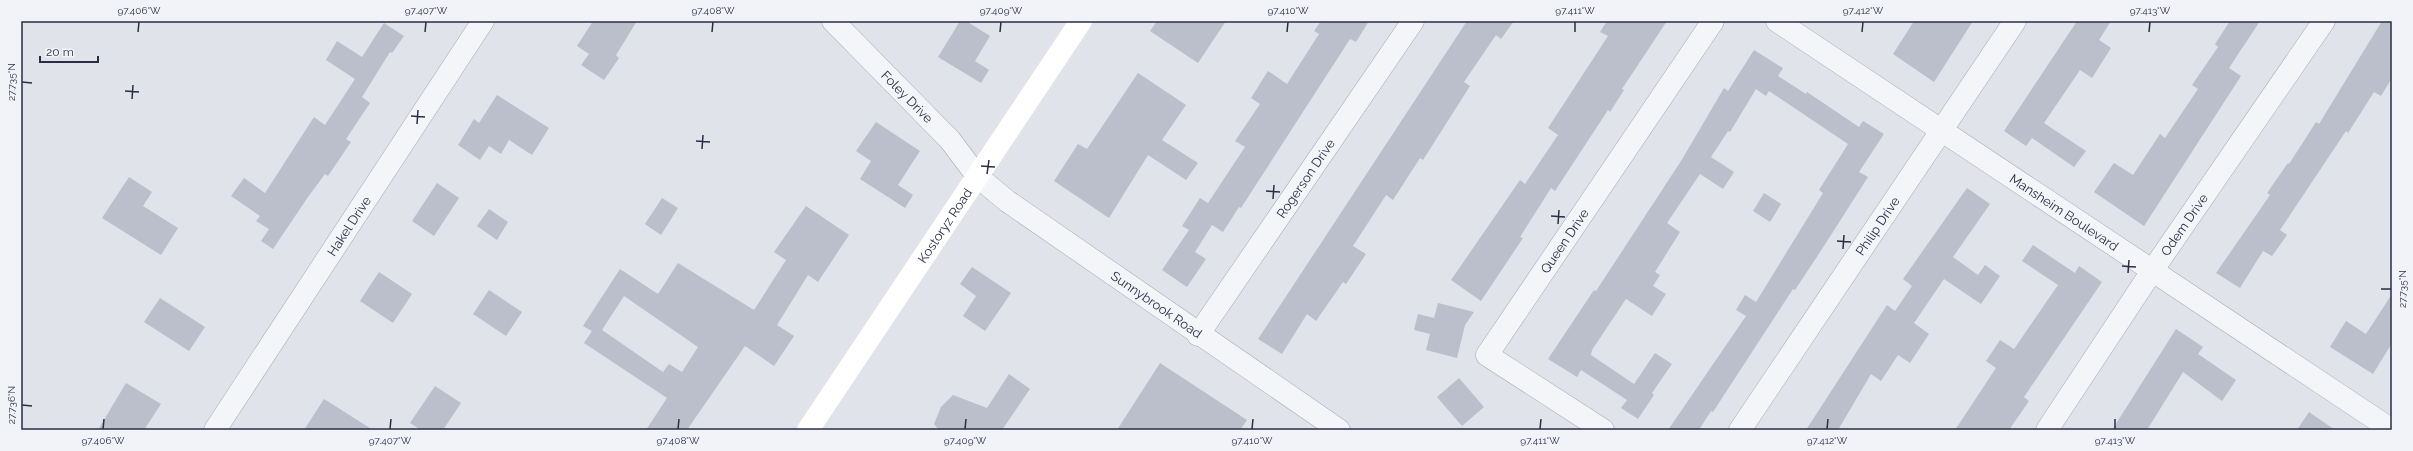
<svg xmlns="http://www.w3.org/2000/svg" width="2413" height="451" font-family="Raleway,sans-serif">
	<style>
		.building { fill: #bbbecb; fill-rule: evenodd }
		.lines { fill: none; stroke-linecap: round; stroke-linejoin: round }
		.minor-casing { stroke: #a6a9b6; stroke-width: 23 }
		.tertiary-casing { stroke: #a6a9b6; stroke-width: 23 }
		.minor { stroke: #f4f5f9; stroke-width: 22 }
		.tertiary { stroke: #f4f5f9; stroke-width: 22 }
		.secondary { stroke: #fff; stroke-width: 22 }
		.ticks { fill: none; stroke: #282e44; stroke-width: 1.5 }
		.labels { text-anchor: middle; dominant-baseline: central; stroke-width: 3.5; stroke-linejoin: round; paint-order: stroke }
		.street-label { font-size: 13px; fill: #282e44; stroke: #f1f3f8 }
		.neatline { fill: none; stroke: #282e44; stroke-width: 1.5 }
		.ticks-label { font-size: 10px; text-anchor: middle; fill: #282e44 }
	</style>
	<rect width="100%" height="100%" fill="#e1e3eb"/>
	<g class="building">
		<polygon points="593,21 637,21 616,55 619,58 604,80 581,65 589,54 577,46"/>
		<polygon points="960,21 966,21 990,36 975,61 989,70 981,83 938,57"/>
		<polygon points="1157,21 1226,21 1198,63 1150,31"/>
		<polygon points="1321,21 1369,21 1356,42 1350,39 1241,208 1239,207 1223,232 1212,225 1195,252 1206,259 1187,287 1162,270 1189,230 1182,226 1200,198 1208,203 1245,147 1235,141 1260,104 1251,98 1268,71 1287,84 1319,34 1314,31"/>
		<polygon points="1467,21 1514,21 1501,39 1496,35 1464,82 1470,86 1423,160 1420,158 1393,200 1386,195 1353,246 1366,254 1346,284 1343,282 1316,321 1307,314 1282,354 1258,339"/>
		<polygon points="1607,21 1667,21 1622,89 1624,90 1610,112 1608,110 1555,191 1551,188 1520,237 1523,238 1481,301 1451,280 1520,180 1525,184 1558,135 1548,128 1608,36 1600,32"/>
		<polygon points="1914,21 1973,21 1934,82 1893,54"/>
		<polygon points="2077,21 2111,21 2099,40 2111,48 2092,78 2080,70 2044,123 2086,151 2074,167 2032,138 2026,146 2004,131"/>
		<polygon points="2230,21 2260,21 2229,68 2241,76 2144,226 2094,192 2114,163 2133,175 2160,134 2165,138 2198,89 2192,85 2218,47 2215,44"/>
		<polygon points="2382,21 2392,21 2392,78 2381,96 2374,92 2348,133 2346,131 2280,230 2287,235 2272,256 2263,251 2240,288 2216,273 2270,195 2267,193 2288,163 2289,164 2316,122 2319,124"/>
		<polygon points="384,23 404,36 392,53 390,52 362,97 370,103 346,139 351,142 328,176 325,174 308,197 273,249 261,241 269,229 256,221 260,216 231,196 244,178 265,193 314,117 325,125 355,79 326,60 337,41 362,57"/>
		<polygon points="1754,50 1783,68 1778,76 1806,94 1807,92 1859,127 1863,121 1884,134 1859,172 1868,177 1824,246 1795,290 1793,289 1713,412 1711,411 1699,430 1668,430 1746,316 1736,310 1745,295 1756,302 1823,193 1819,190 1848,144 1769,91 1766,96 1756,89 1730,132 1728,131 1711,157 1734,172 1723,189 1700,174 1667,223 1680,232 1655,272 1660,275 1653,286 1666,294 1652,316 1626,299 1592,350 1591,355 1634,384 1655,353 1672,364 1652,393 1654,395 1638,419 1621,408 1627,400 1581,370 1577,377 1548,359 1594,290 1596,291 1681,161 1724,88 1728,91"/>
		<polygon points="1138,73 1186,105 1162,140 1198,163 1186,180 1148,155 1109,218 1054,181 1078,144 1087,149"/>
		<polygon points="497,95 549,128 532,155 509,140 501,154 489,146 480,160 458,145 474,119 479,123"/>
		<polygon points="876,122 920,151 898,185 913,195 905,208 860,179 871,161 856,151"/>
		<polygon points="129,177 152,192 143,206 178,228 161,255 102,218"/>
		<polygon points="437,183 459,198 434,236 412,221"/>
		<polygon points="1967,188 1990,204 1953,257 1978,275 1985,265 2000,276 1981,304 1944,279 1914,323 1929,334 1910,363 1898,355 1881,381 1871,374 1838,430 1806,430 1887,305 1895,311 1912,286 1903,279"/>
		<polygon points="1764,193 1781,204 1770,222 1753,211"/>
		<polygon points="662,198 678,208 661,235 645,224"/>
		<path d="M806,206L849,235L818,282L808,275L777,325L794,336L774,366L745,346L687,430H646L667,398L584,343L592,331L583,326L620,269L658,294L678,263L754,310L786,260L774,252ZM624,296L698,347L682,372L669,364L663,372L602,330Z"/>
		<polygon points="489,209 508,222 497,240 477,226"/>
		<polygon points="2033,245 2075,273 2079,266 2102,282 2024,397 2029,401 2009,430 1955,430 1996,368 1986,361 2000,340 2014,349 2058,285 2022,261"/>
		<polygon points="972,267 1011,293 985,331 963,316 976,296 960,284"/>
		<polygon points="379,272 412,294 393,323 360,301"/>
		<polygon points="489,290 522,312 506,336 473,314"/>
		<polygon points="2392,294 2392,343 2373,374 2330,347 2346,321 2366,334"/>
		<polygon points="160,298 205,327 189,351 144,322"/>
		<polygon points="1438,303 1474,312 1465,325 1457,358 1426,350 1430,334 1414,330 1418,314 1434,318"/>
		<polygon points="2176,329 2203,347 2198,354 2236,380 2222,401 2183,372 2147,430 2112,430"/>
		<polygon points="1160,363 1247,420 1240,430 1117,430"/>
		<polygon points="1009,374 1030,389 1002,430 939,430 934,424 941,407 953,395 987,408"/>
		<polygon points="1459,378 1484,407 1462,426 1437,397"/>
		<polygon points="126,383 161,404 144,430 98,430"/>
		<polygon points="435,386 461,403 443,430 421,430 410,423"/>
		<polygon points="324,399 373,430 304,430"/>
		<polygon points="2309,412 2335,430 2297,430"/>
	</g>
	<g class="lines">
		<g class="minor-casing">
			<g id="minor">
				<path id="s1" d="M833,21L950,140L977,176"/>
				<path id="s2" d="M1777,21L2392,430"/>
				<path id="s3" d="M1198,335L1413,21"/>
				<path id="s4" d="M215,430L483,21"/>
				<path id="s5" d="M1603,430L1487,355L1713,21"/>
				<path id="s6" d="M1740,430L2015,21"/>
				<path id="s7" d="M2047,430L2152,271L2324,21"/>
			</g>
		</g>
		<g class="tertiary-casing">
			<g id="tertiary">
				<path id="s8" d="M977,176L1007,201L1339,430"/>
			</g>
		</g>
		<use href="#minor" class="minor"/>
		<use href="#tertiary" class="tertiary"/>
		<path class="secondary" id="s9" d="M808,430L1081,21"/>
	</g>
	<path class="ticks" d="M138,32L139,22M425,32L426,22M712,32L713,22M1000,32L1001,22M1287,32L1288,22M1575,32V22M1862,32L1863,22M2149,32L2150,22M22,82L32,83M125,91L139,92M132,99L133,85M411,116L425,117M417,124L418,110M696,141L710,142M702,149L703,135M981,166L995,167M987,174L989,160M1266,191L1280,192M1273,199L1274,185M1551,216L1565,217M1558,224L1559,210M1837,241L1851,242M1843,249L1844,235M2122,266L2136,267M2128,273L2129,260M2381,289H2391M22,405L32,406M103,429L104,419M390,429L391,419M678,429L679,419M965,429L966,419M1252,429L1253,419M1540,429L1541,419M1827,429L1828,419M2115,429V419"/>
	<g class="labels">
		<g class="street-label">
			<text stroke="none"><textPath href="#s1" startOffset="106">Foley Drive</textPath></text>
			<text stroke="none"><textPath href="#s3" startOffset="190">Rogerson Drive</textPath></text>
			<text stroke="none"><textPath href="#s2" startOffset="345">Mansheim Boulevard</textPath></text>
			<text stroke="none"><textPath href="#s9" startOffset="246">Kostoryz Road</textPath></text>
			<text stroke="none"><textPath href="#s6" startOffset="246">Philip Drive</textPath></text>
			<text stroke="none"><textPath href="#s7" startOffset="247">Odem Drive</textPath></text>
			<text stroke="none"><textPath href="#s4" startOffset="244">Hakel Drive</textPath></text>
			<text stroke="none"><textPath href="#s5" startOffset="276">Queen Drive</textPath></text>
			<text stroke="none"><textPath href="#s8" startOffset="221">Sunnybrook Road</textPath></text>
		</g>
	</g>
	<rect width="2413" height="451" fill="none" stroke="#f1f3f8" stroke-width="44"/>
	<path d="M40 56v6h58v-6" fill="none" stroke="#282e44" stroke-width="2"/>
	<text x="46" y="56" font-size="12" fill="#282e44" stroke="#f1f3f8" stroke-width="3" paint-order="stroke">20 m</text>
	<rect x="22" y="22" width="2369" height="407" class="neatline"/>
	<g class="ticks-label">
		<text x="139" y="14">97.406°W</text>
		<text x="426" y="14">97.407°W</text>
		<text x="713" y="14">97.408°W</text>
		<text x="1001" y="14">97.409°W</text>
		<text x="1288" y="14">97.410°W</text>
		<text x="1575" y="14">97.411°W</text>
		<text x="1863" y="14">97.412°W</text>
		<text x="2150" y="14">97.413°W</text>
		<text transform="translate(11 82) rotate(-90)" y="4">27.735°N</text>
		<text transform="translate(2402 289) rotate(-90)" y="4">27.735°N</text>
		<text transform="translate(11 405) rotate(-90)" y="4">27.736°N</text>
		<text x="103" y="444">97.406°W</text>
		<text x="390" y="444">97.407°W</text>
		<text x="678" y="444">97.408°W</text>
		<text x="965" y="444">97.409°W</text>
		<text x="1252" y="444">97.410°W</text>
		<text x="1540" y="444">97.411°W</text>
		<text x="1827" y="444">97.412°W</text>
		<text x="2115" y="444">97.413°W</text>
	</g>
</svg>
